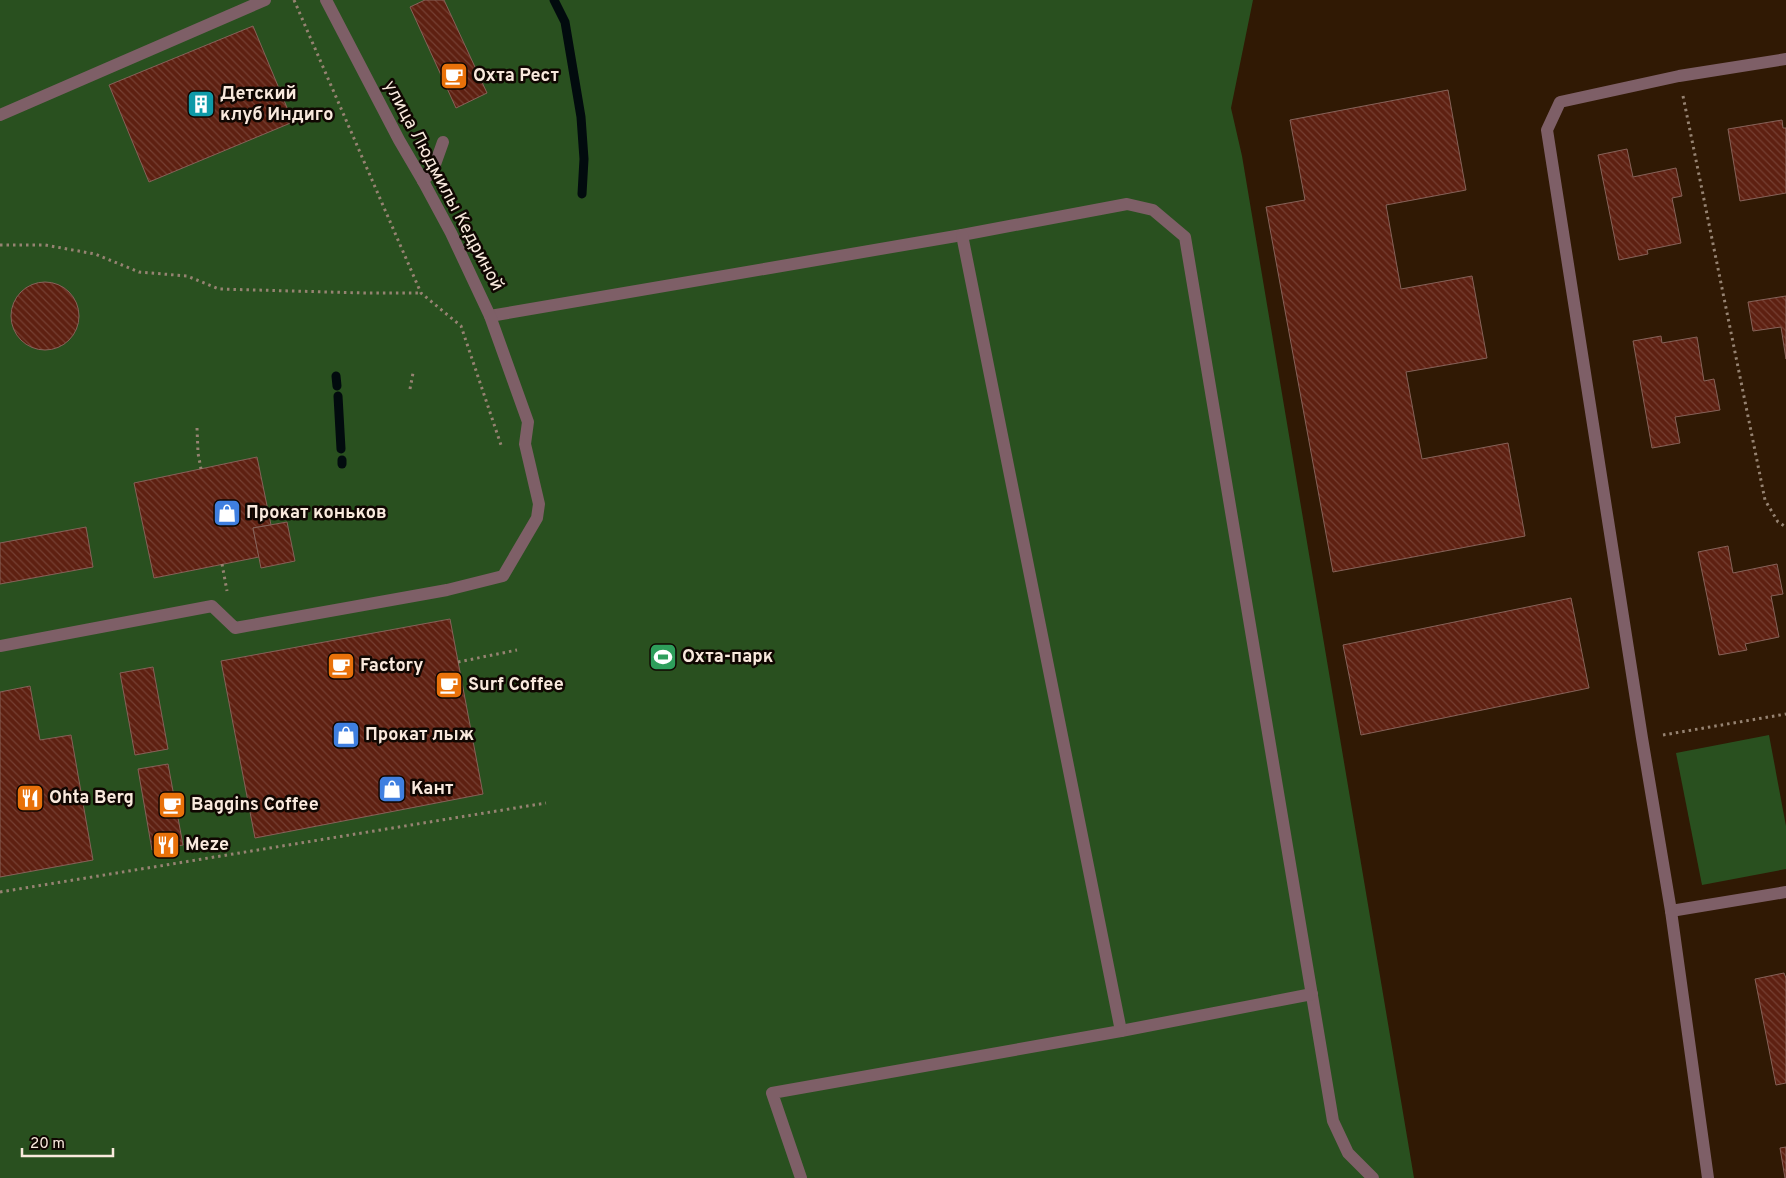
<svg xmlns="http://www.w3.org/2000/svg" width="1786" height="1178" font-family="Overpass,sans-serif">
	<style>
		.garden { fill: #29501f }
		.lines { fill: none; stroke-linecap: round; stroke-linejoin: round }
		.stream { stroke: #020b0e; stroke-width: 9 }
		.building { fill: url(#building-back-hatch); stroke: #866259 }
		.path { stroke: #968372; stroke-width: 3; stroke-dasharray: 2.5 4; stroke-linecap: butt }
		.minor { stroke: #7e5f67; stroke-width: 12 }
		.labels { text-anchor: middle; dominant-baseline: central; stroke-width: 5; stroke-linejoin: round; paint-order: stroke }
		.poi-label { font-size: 18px; font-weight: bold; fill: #f9e9dd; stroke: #100702; text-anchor: start }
		.street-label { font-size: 18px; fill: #f9e9dd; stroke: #100702 }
	</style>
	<defs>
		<pattern id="building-back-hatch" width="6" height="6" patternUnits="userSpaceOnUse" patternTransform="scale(1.25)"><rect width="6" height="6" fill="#5e2011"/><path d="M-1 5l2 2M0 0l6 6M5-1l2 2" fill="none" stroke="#764033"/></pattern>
	</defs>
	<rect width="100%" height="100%" fill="#301904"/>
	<g class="garden">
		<polygon points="0,0 1253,0 1231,108 1242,156 1414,1178 0,1178"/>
		<polygon points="1769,735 1786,826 1786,869 1702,885 1676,753"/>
	</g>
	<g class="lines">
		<g class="stream">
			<polyline points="554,0 565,22 581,117 584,159 582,194"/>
			<polyline points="336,376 337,386"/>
			<polyline points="338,396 341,449"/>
			<polyline points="342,464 342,460"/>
		</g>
	</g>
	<g class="building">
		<polygon points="425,0 444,0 487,93 456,108 410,7"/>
		<polygon points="253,26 293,122 149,182 109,85"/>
		<polygon points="1448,90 1466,190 1386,205 1401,289 1472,276 1487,358 1406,372 1422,459 1508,443 1525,536 1333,572 1266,207 1305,200 1290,120"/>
		<polygon points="1782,120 1783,128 1786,128 1786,193 1740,201 1728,129"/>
		<polygon points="1627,149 1633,177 1676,168 1682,196 1672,198 1681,243 1647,250 1648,254 1619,260 1598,155"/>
		<circle cx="45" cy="316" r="34"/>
		<polygon points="1786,296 1786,359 1781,327 1753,331 1748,302"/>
		<polygon points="1661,336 1662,343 1697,337 1704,381 1714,379 1720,410 1675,417 1680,443 1652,448 1633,341"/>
		<polygon points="257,457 271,525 253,528 259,557 154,578 134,483"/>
		<polygon points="287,522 295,561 261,568 253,528"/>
		<polygon points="86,527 93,567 0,584 0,543"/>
		<polygon points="1728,546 1733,573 1777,564 1783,594 1771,596 1779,637 1745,644 1747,650 1719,655 1698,552"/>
		<polygon points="1571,598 1589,688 1361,735 1343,645"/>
		<polygon points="450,619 483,794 255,838 221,661"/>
		<polygon points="153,667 168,749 135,755 120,673"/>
		<polygon points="30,686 40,740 71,735 93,860 0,877 0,692"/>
		<polygon points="168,764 183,845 152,850 138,769"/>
		<polygon points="1784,973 1786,978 1786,1083 1776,1085 1755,979"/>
		<polygon points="1786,1147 1786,1178 1785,1178 1780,1148"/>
	</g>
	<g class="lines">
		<g class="path">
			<polyline points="294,0 421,293 461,326 502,448"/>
			<polyline points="1683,96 1765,500 1778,522 1786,527"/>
			<polyline points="0,245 45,245 95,254 139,272 187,276 219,289 364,293 421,293"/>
			<polyline points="410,389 413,373"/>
			<polyline points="197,428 198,453 201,469"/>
			<polyline points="222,564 227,591"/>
			<polyline points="458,662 517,650"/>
			<polyline points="1663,735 1786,714"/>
			<polyline points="0,892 546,803"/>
		</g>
		<g class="minor">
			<polyline points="0,115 265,0"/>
			<polyline points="423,181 433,170 443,142"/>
			<polyline points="490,316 962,235 1127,204 1153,210 1185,237 1333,1121 1348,1153 1373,1178"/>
			<polyline points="0,646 212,606 235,628 447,590 503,576 537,518 539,504 525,444 528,422 490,316 451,233 423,181 399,140 326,0"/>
			<polyline points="1671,911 1786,892"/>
			<polyline points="1121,1031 1312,994"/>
			<polyline points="801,1178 772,1093 1121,1031 962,235"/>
			<polyline points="1708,1178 1671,911 1642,738 1547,130 1560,102 1679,76 1786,59"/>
		</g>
	</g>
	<defs>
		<g id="cafe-square" transform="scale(1.4375)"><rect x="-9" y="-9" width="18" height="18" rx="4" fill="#e8710a" stroke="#100702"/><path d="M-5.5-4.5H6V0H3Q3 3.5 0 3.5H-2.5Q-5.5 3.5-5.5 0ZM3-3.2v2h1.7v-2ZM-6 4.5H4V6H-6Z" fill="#fff"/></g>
		<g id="building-square" transform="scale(1.4375)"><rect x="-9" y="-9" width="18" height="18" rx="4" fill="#0f9aa8" stroke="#100702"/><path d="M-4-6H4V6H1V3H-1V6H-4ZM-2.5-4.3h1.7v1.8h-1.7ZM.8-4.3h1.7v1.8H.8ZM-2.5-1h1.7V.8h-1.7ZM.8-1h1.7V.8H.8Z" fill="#fff"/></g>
		<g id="shop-square" transform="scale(1.4375)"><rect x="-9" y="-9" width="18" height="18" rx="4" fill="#3f7fe0" stroke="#100702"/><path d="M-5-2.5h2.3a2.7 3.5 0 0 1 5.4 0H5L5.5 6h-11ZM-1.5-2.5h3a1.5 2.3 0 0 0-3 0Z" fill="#fff"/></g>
		<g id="stadium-square" transform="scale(1.4375)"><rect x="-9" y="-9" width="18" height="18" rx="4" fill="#2e9e5b" stroke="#100702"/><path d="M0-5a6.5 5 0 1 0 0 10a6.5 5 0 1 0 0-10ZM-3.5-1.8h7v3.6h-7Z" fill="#fff"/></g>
		<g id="restaurant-square" transform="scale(1.4375)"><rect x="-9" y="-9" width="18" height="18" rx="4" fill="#e8710a" stroke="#100702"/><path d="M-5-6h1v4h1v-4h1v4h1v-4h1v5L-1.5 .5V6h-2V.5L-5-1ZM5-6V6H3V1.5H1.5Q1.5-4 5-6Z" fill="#fff"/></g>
	</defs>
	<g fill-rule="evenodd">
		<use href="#cafe-square" x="454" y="76"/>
		<use href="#building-square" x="201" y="104"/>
		<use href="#shop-square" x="227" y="513"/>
		<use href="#stadium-square" x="663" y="657"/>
		<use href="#cafe-square" x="341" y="666"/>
		<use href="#cafe-square" x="449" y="685"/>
		<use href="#shop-square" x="346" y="735"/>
		<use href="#shop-square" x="392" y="789"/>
		<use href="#restaurant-square" x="30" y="798"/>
		<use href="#cafe-square" x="172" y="805"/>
		<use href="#restaurant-square" x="166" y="845"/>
	</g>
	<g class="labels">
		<g class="poi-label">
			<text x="473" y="76">Охта Рест</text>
			<text x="220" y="94">Детский<tspan x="220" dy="21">клуб Индиго</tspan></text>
			<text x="246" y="513">Прокат коньков</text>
			<text x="682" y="657">Охта-парк</text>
			<text x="360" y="666">Factory</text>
			<text x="468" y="685">Surf Coffee</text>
			<text x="365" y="735">Прокат лыж</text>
			<text x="411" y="789">Кант</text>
			<text x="49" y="798">Ohta Berg</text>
			<text x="191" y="805">Baggins Coffee</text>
			<text x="185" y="845">Meze</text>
		</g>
		<g class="street-label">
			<text transform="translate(443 186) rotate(62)">улица Людмилы Кедриной</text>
		</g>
	</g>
	<path d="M22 1148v8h91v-8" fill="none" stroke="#f9e9dd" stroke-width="2.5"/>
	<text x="30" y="1148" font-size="15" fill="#f9e9dd" stroke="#100702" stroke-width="4" paint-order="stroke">20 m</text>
</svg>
